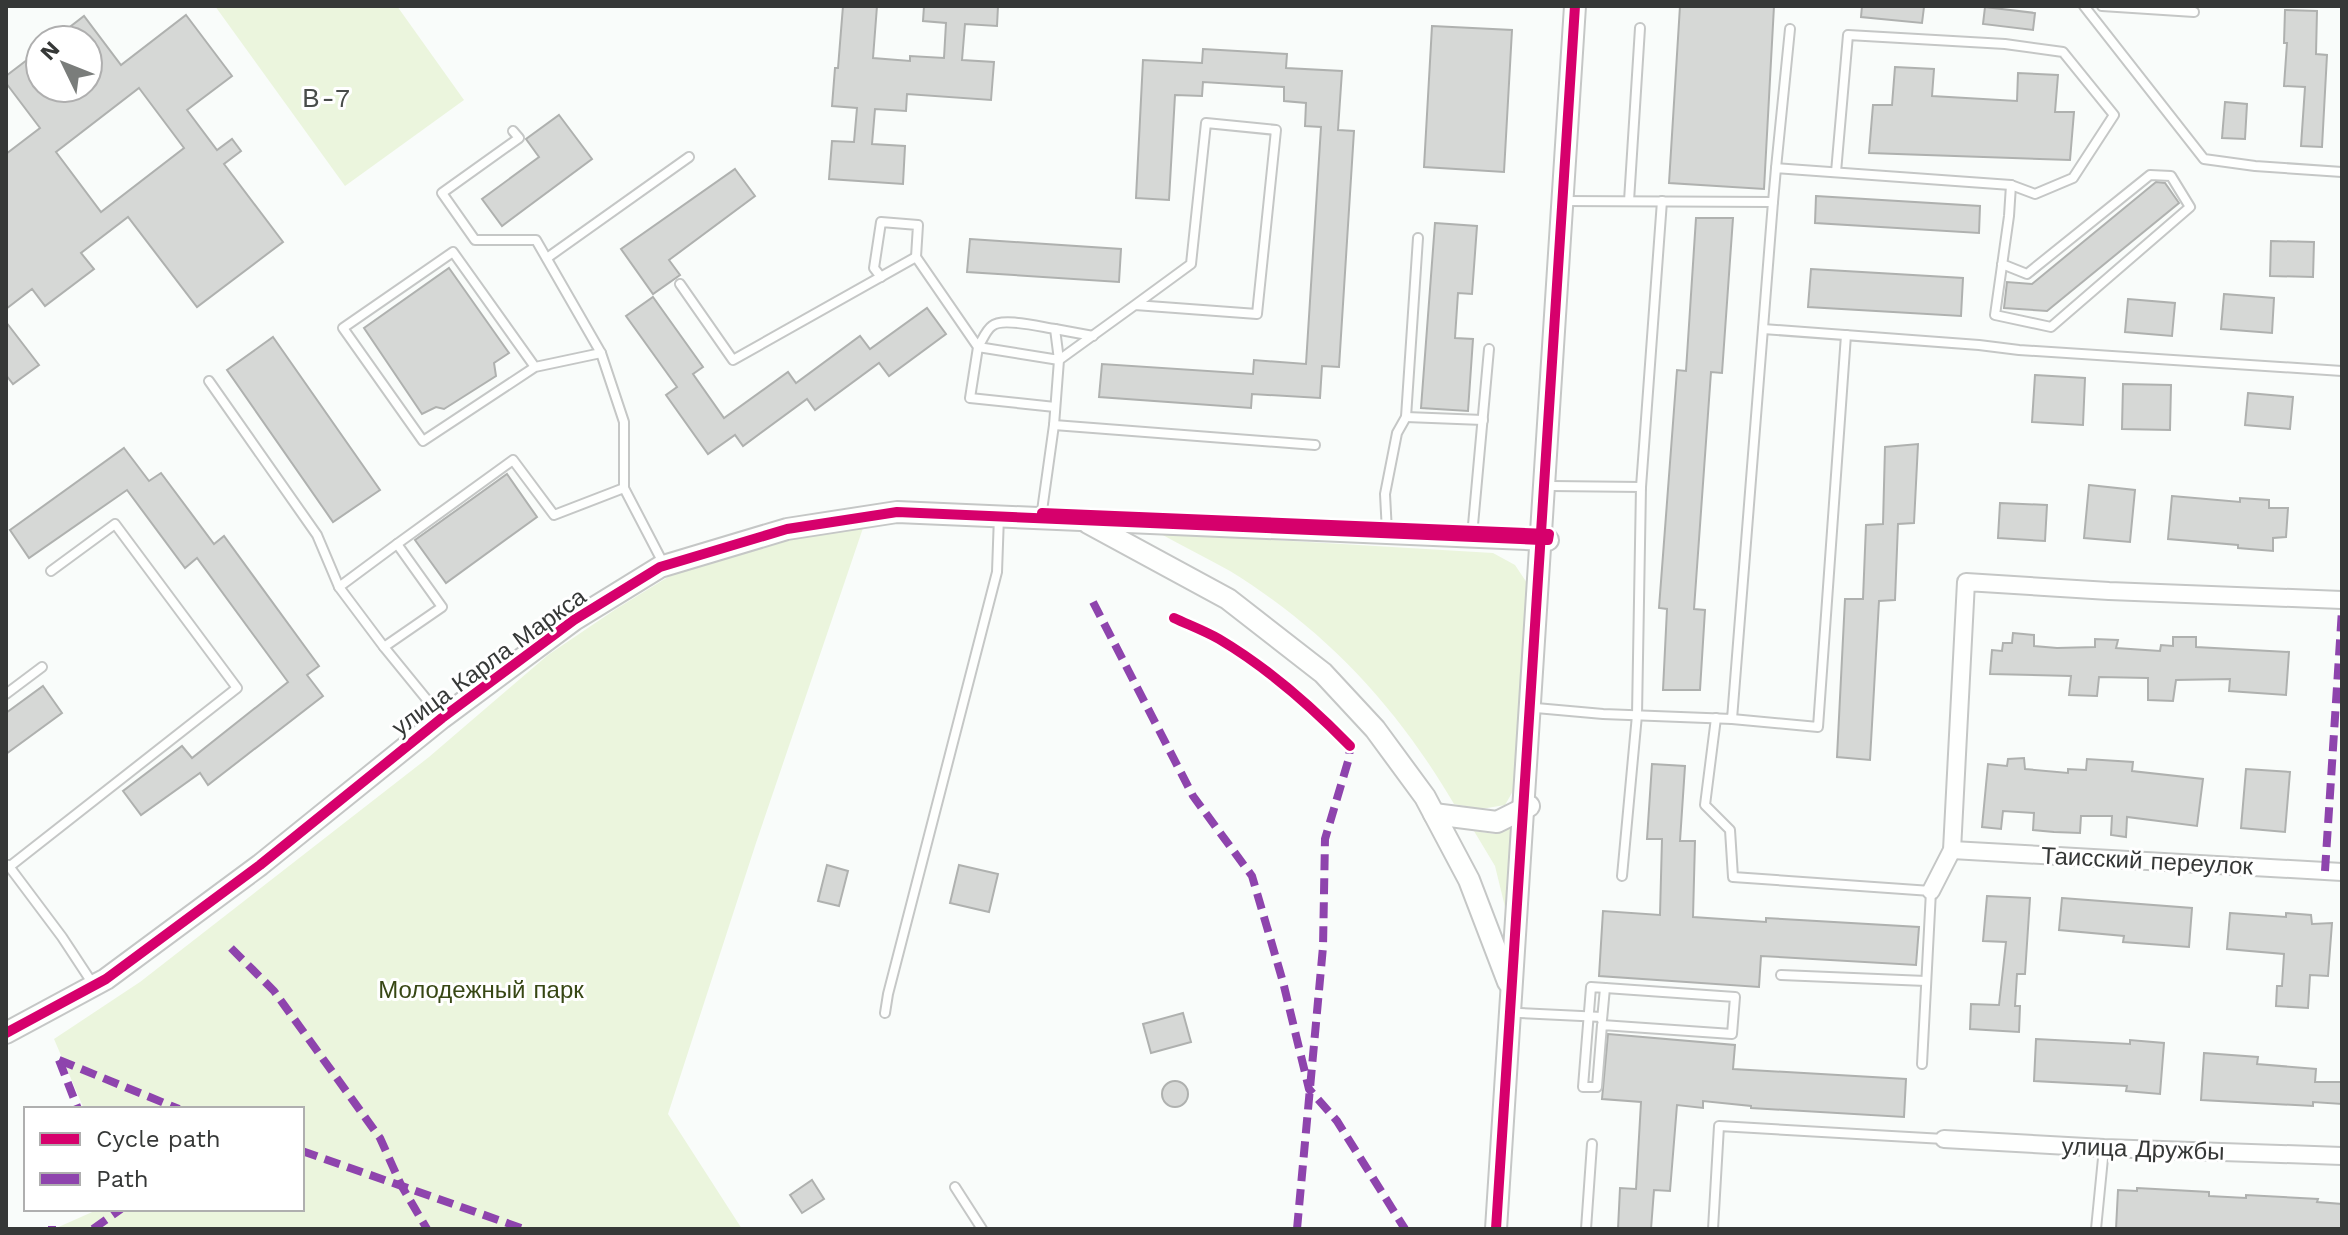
<svg xmlns="http://www.w3.org/2000/svg" width="2348" height="1235" font-family="'Work Sans',sans-serif">
	<style>
		.green { fill: #ebf5dd }
		.building { fill: #d6d8d6; stroke: #afb1af; stroke-width: 2; fill-rule: evenodd }
		.lines { fill: none; stroke-linecap: round; stroke-linejoin: round }
		.service-casing { stroke: #c5c7c6; stroke-width: 12 }
		.minor-casing { stroke: #c5c7c6; stroke-width: 20 }
		.tertiary-casing { stroke: #c5c7c6; stroke-width: 24 }
		.service { stroke: #fefffe; stroke-width: 8 }
		.minor { stroke: #fefffe; stroke-width: 16 }
		.tertiary { stroke: #fefffe; stroke-width: 20 }
		.quiet { stroke: #8e44ad; stroke-width: 8; stroke-dasharray: 16 8; stroke-linecap: butt }
		.cycleway-casing { stroke: #fff; stroke-width: 15 }
		.cycleway { stroke: #d6006c; stroke-width: 10 }
		.labels { text-anchor: middle; dominant-baseline: central; stroke-width: 6; stroke-linejoin: round; paint-order: stroke }
		.street-label { font-size: 24px; fill: #363837; stroke: #fff }
		.park-label { font-size: 24px; fill: #374714; stroke: #fff }
		.neighbourhood-label { font-size: 26px; letter-spacing: 2px; fill: #484c4a; stroke: #fff }
	</style>
	<rect width="100%" height="100%" fill="#f9fcfa"/>
	<g class="green">
		<polygon points="215,6 397,6 464,100 345,186"/>
		<polygon points="863,528 756,843 668,1114 742,1229 54,1229 99,1209 302,1209 302,1109 84,1109 54,1039 140,982 429,757 548,655 616,609 668,577 734,550 785,539"/>
		<path d="M1159,533L1493,553L1515,565L1527,583L1517,784L1505,805L1481,809L1454,804C1397,707 1327,631 1230,571C1207,558 1182,546 1159,533Z"/>
		<polygon points="1511,828 1506,911 1495,866 1474,831 1495,834"/>
	</g>
	<g class="building">
		<polygon points="843,6 877,6 873,58 910,61 910,56 944,58 946,23 923,21 924,6 998,6 997,26 965,24 962,60 994,62 991,100 907,94 906,111 875,109 872,144 905,146 903,184 829,179 832,141 854,142 857,108 832,106 835,68 838,68"/>
		<polygon points="1680,6 1774,6 1764,189 1669,183"/>
		<polygon points="1862,6 1924,7 1922,23 1861,17"/>
		<polygon points="1985,7 2035,13 2033,30 1983,24"/>
		<polygon points="2285,10 2317,11 2316,54 2327,55 2322,147 2301,146 2305,87 2284,86 2287,43 2284,43"/>
		<path d="M186,15L232,76L187,110L217,150L232,139L241,151L224,164L283,242L197,307L128,217L81,253L94,269L45,306L32,289L6,309V154L40,128L6,83V76L40,50V88H88V40H53L84,16L121,65ZM139,88L184,148L101,212L56,152Z"/>
		<polygon points="1432,26 1512,30 1504,172 1424,167"/>
		<polygon points="1203,49 1287,54 1286,68 1342,71 1338,130 1354,131 1339,367 1322,366 1320,398 1252,394 1251,408 1099,397 1102,364 1253,374 1254,360 1306,364 1321,127 1305,126 1306,103 1284,101 1284,87 1203,82 1202,96 1175,95 1169,200 1136,198 1143,60 1202,63"/>
		<polygon points="1895,67 1934,69 1932,96 2017,101 2018,73 2058,75 2055,112 2074,112 2070,160 1869,153 1873,105 1892,105"/>
		<polygon points="2225,102 2247,104 2245,139 2222,138"/>
		<polygon points="559,115 592,159 502,226 482,199 539,157 526,139"/>
		<polygon points="735,169 755,196 669,260 680,275 653,294 621,249"/>
		<polygon points="2156,182 2165,183 2179,203 2047,311 2004,308 2007,282 2032,284"/>
		<polygon points="1816,196 1980,206 1979,233 1815,223"/>
		<polygon points="1696,218 1733,218 1722,373 1711,372 1694,609 1705,610 1700,690 1663,690 1667,609 1659,608 1677,370 1686,371"/>
		<polygon points="1435,223 1477,226 1472,294 1458,293 1455,338 1473,339 1468,411 1421,408"/>
		<polygon points="970,239 1121,249 1119,282 967,272"/>
		<polygon points="2271,241 2314,242 2313,277 2270,276"/>
		<polygon points="449,268 509,353 494,363 496,376 444,409 436,407 422,414 364,328"/>
		<polygon points="1811,269 1963,278 1961,316 1808,307"/>
		<polygon points="2224,294 2274,298 2272,333 2221,329"/>
		<polygon points="653,297 703,367 693,374 724,418 788,372 796,383 860,336 870,349 927,308 946,334 889,376 879,363 815,410 807,399 743,446 735,435 708,454 666,395 677,387 626,316"/>
		<polygon points="2128,299 2175,303 2172,336 2125,332"/>
		<polygon points="6,322 39,365 13,384 6,375"/>
		<polygon points="273,337 380,490 333,522 227,370"/>
		<polygon points="2035,375 2085,378 2083,425 2032,422"/>
		<polygon points="2123,384 2171,385 2170,430 2122,429"/>
		<polygon points="2248,393 2293,397 2290,429 2245,425"/>
		<polygon points="1918,444 1914,523 1898,524 1895,600 1879,601 1870,760 1837,757 1845,599 1863,599 1866,525 1883,524 1885,447"/>
		<polygon points="124,448 149,481 161,473 214,544 224,536 319,666 307,675 323,696 208,785 200,773 141,815 123,791 182,746 192,758 288,682 197,558 185,568 127,490 29,558 10,530"/>
		<polygon points="507,474 537,517 446,583 415,540"/>
		<polygon points="2089,485 2135,490 2130,542 2084,538"/>
		<polygon points="2172,496 2240,502 2240,498 2269,500 2269,508 2288,508 2286,537 2273,538 2273,551 2238,548 2238,545 2168,539"/>
		<polygon points="2000,503 2047,505 2045,541 1998,538"/>
		<polygon points="2013,633 2034,635 2034,646 2057,648 2095,647 2095,639 2118,640 2116,648 2160,651 2161,645 2173,646 2173,637 2196,637 2196,647 2289,652 2286,695 2229,691 2230,679 2176,680 2173,701 2148,700 2148,678 2099,677 2097,696 2069,695 2071,676 1990,674 1992,650 2002,651 2003,643 2012,643"/>
		<polygon points="43,686 62,713 6,754 6,713"/>
		<polygon points="2024,758 2025,769 2068,773 2068,769 2086,770 2087,759 2133,762 2132,771 2203,779 2197,826 2127,817 2126,837 2111,835 2112,816 2081,816 2080,833 2054,832 2033,830 2034,813 2003,811 2001,829 1982,827 1988,764 2007,766 2008,759"/>
		<polygon points="1652,764 1685,766 1680,841 1695,841 1693,917 1766,922 1766,918 1919,927 1916,965 1761,956 1759,987 1599,976 1603,911 1660,915 1662,839 1647,839"/>
		<polygon points="2246,769 2290,772 2285,832 2241,828"/>
		<polygon points="827,865 848,871 839,906 818,901"/>
		<polygon points="959,865 998,874 989,912 950,903"/>
		<polygon points="1987,896 2030,898 2025,974 2017,974 2015,1006 2020,1006 2019,1032 1970,1029 1971,1004 1999,1005 2006,942 1983,941"/>
		<polygon points="2062,898 2192,908 2189,947 2123,942 2124,936 2059,930"/>
		<polygon points="2230,913 2286,917 2286,913 2311,915 2312,924 2332,923 2328,976 2310,975 2308,1008 2276,1006 2277,986 2282,986 2284,954 2227,949"/>
		<polygon points="1183,1013 1191,1042 1151,1053 1143,1024"/>
		<polygon points="1608,1034 1735,1045 1733,1069 1906,1079 1904,1117 1751,1108 1751,1106 1703,1101 1703,1108 1677,1105 1670,1191 1654,1190 1651,1229 1618,1229 1620,1188 1636,1189 1641,1102 1602,1099"/>
		<polygon points="2036,1039 2130,1044 2130,1040 2164,1043 2160,1094 2126,1091 2127,1086 2034,1081"/>
		<polygon points="2204,1053 2258,1057 2257,1064 2316,1069 2315,1082 2342,1082 2342,1104 2313,1102 2313,1106 2201,1100"/>
		<circle cx="1175" cy="1094" r="13"/>
		<polygon points="812,1180 824,1199 802,1213 790,1195"/>
		<polygon points="2137,1188 2209,1192 2209,1196 2246,1198 2246,1195 2318,1199 2317,1202 2342,1204 2342,1229 2116,1229 2118,1190 2137,1191"/>
	</g>
	<g class="lines">
		<g class="service-casing">
			<g id="service">
				<polyline points="2084,6 2204,159 2255,166 2342,172"/>
				<polyline points="2102,6 2194,12"/>
				<polyline points="513,131 519,138 442,193 475,240 536,240 601,353 624,422 624,488 661,559"/>
				<polyline points="1776,168 1790,29"/>
				<polyline points="1629,201 1640,28"/>
				<polyline points="1773,202 1776,168 2011,185 2035,194 2073,178 2114,115 2063,52 2005,44 1848,35 1836,172"/>
				<polyline points="547,258 689,157"/>
				<polyline points="2002,264 2027,274 2150,175 2171,176 2190,207 2051,327 1995,315 2009,216 2011,185"/>
				<polyline points="881,277 874,268 881,222 918,225 916,257"/>
				<path d="M680,284L733,360L916,257L978,347C982,341 986,330 992,326C1002,317 1041,327 1055,329L1059,360L978,347L970,398L1055,407"/>
				<polyline points="1055,329 1093,336"/>
				<polyline points="1763,329 1979,345 2019,350 2342,371"/>
				<polyline points="535,367 423,441 343,328 453,252 535,367 601,353"/>
				<polyline points="209,381 317,535 339,587"/>
				<polyline points="1406,417 1483,420"/>
				<polyline points="1054,425 1315,445"/>
				<polyline points="1552,486 1641,487 1637,715 1622,876"/>
				<polyline points="1641,487 1662,201"/>
				<polyline points="1041,518 1054,425 1059,360 1135,305 1257,314 1276,130 1206,123 1191,264 1135,305"/>
				<polyline points="1387,532 1385,494 1397,433 1406,417 1418,238"/>
				<polyline points="1472,536 1489,349"/>
				<polyline points="384,647 339,587 397,544"/>
				<polyline points="6,694 42,667"/>
				<polyline points="1536,708 1603,714 1732,719 1773,202 1564,201"/>
				<polyline points="437,712 384,647 442,607 397,544 513,460 554,515 624,488"/>
				<polyline points="1716,718 1705,805 1730,830 1733,877 1931,891 1922,1064"/>
				<polyline points="1732,719 1818,727 1846,335"/>
				<polyline points="8,865 62,937 89,978"/>
				<polyline points="9,867 237,688 115,524 51,571"/>
				<polyline points="1781,975 1926,981"/>
				<polygon points="1591,987 1735,997 1732,1034 1602,1025 1597,1087 1583,1087"/>
				<polyline points="885,1013 888,994 997,572 999,516"/>
				<polyline points="1520,1013 1602,1017"/>
				<polyline points="1602,1020 1605,988"/>
				<polyline points="955,1187 982,1229"/>
				<polyline points="1586,1229 1592,1144"/>
				<polyline points="1713,1229 1719,1126 1944,1139"/>
				<polyline points="2096,1229 2104,1148"/>
			</g>
		</g>
		<g class="minor-casing">
			<g id="minor">
				<polyline points="1952,850 2342,872"/>
				<polyline points="1931,891 1952,850 1966,582 2109,591 2342,600"/>
				<polyline points="1944,1139 2104,1148 2342,1156"/>
			</g>
		</g>
		<g class="tertiary-casing">
			<g id="tertiary">
				<polyline points="1088,523 1228,599 1323,673 1375,729 1425,797 1469,880 1508,982"/>
				<polyline points="1434,814 1497,822 1529,806"/>
				<polyline points="6,1033 106,979 260,865 442,718 574,620 660,567 787,529 897,512 1548,540"/>
				<polyline points="1496,1229 1575,6"/>
			</g>
		</g>
		<use href="#service" class="service"/>
		<use href="#minor" class="minor"/>
		<use href="#tertiary" class="tertiary"/>
		<g class="quiet">
			<polyline points="1093,602 1193,796 1252,876 1283,982 1309,1089 1337,1121 1405,1229"/>
			<polyline points="2325,871 2342,610"/>
			<polyline points="231,948 274,991 380,1138 401,1185 427,1229"/>
			<polyline points="59,1060 179,1109"/>
			<polyline points="59,1060 78,1109"/>
			<polyline points="302,1151 524,1229"/>
			<polyline points="52,1229 52,1226"/>
			<polyline points="93,1229 121,1209"/>
			<polyline points="1297,1229 1323,947 1325,839 1349,758 1350,746"/>
		</g>
		<g class="cycleway-casing">
			<g id="cycleway">
				<path d="M1174,618C1189,625 1205,631 1219,639C1268,668 1310,705 1350,746"/>
				<polyline points="6,1033 106,979 260,865 442,718 574,620 660,567 787,529 897,512 1541,540 1548,540 1549,534 1042,513"/>
				<polyline points="1496,1229 1575,6"/>
			</g>
		</g>
		<use href="#cycleway" class="cycleway"/>
	</g>
	<g class="labels">
		<g class="street-label">
			<text transform="translate(489 662) rotate(-36)">улица Карла Маркса</text>
			<text transform="translate(2147 861) rotate(3)">Таисский переулок</text>
			<text transform="translate(2143 1149) rotate(2)">улица Дружбы</text>
		</g>
		<g class="park-label">
			<text x="481" y="990">Молодежный парк</text>
		</g>
		<g class="neighbourhood-label">
			<text x="327" y="98">В-7</text>
		</g>
	</g>
	<rect width="2348" height="1235" fill="none" stroke="#363837" stroke-width="16"/>
	<rect x="24" y="1107" width="280" height="104" fill="#ffffff" stroke="#afafaf" stroke-width="2"/>
	<rect x="40" y="1133" width="40" height="12" fill="#d6006c" stroke="#afafaf" stroke-width="2"/>
	<text x="96" y="1147" font-size="24" fill="#363837">Cycle path</text>
	<rect x="40" y="1173" width="40" height="12" fill="#8e44ad" stroke="#afafaf" stroke-width="2"/>
	<text x="96" y="1187" font-size="24" fill="#363837">Path</text>
	<g transform="translate(64 64) rotate(313)"><circle r="38" fill="#ffffff" stroke="#afafaf" stroke-width="2"/>
	<path d="M0-6L14 30L0 20L-14 30Z" fill="#7a7d7b"/>
	<text y="-12" font-size="22" font-weight="bold" text-anchor="middle" fill="#363837">N</text>
	</g>
</svg>
